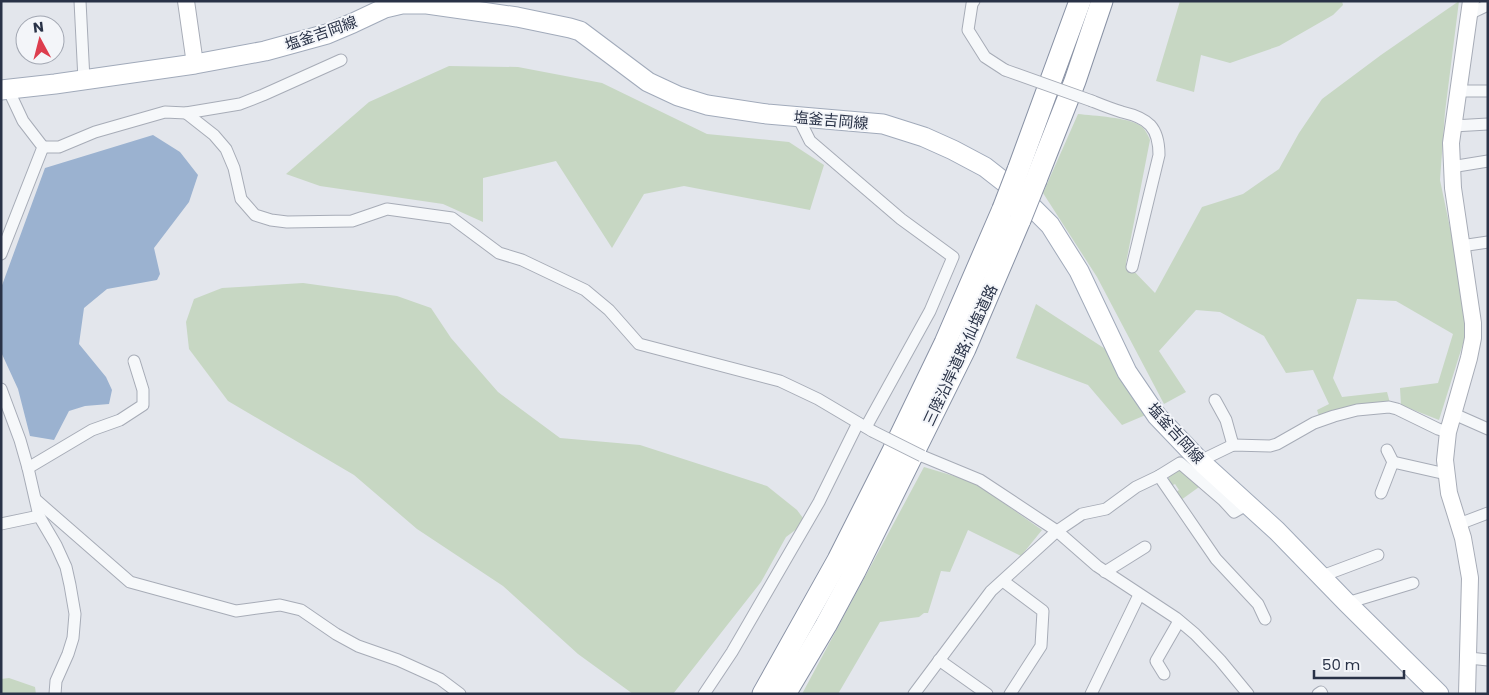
<svg xmlns="http://www.w3.org/2000/svg" width="1489" height="695" font-family="Poppins,'Noto Sans JP',sans-serif">
	<style>
		.green { fill: #c7d7c3 }
		.water { fill: #9bb2d0 }
		.lines { fill: none; stroke-linecap: round; stroke-linejoin: round }
		.street-casing { stroke: #a7acb7; stroke-width: 13 }
		.secondary-casing { stroke: #a7acb7; stroke-width: 18 }
		.primary-casing { stroke: #a1aaba; stroke-width: 21 }
		.highway-casing { stroke: #8992a5; stroke-width: 23 }
		.street { stroke: #f6f8fa; stroke-width: 11 }
		.secondary { stroke: #fff; stroke-width: 16 }
		.primary { stroke: #fff; stroke-width: 19 }
		.highway { stroke: #fff; stroke-width: 21 }
		.street-bridge-casing { stroke: #a7acb7; stroke-width: 13; stroke-linecap: butt }
		.highway-bridge-casing { stroke: #8992a5; stroke-width: 23; stroke-linecap: butt }
		.street-bridge { stroke: #f6f8fa; stroke-width: 11 }
		.highway-bridge { stroke: #fff; stroke-width: 21 }
		.labels { text-anchor: middle; dominant-baseline: central; stroke-width: 4; stroke-linejoin: round; paint-order: stroke }
		.street-label { font-size: 15px; fill: #293247; stroke: #f3f5f9 }
	</style>
	<rect width="100%" height="100%" fill="#e3e6ec"/>
	<g class="green">
		<polygon points="1180,1 1342,1 1343,5 1333,15 1279,46 1230,63 1201,55 1194,92 1156,81"/>
		<path d="M1459,1L1445,112L1440,180L1457,261L1467,331L1439,420L1401,405L1400,388L1438,383L1453,334L1396,301L1357,299L1333,378L1342,397L1387,392L1390,403L1319,416L1317,410L1329,404L1313,370L1286,373L1264,336L1220,312L1196,310L1159,351L1186,392L1164,404L1097,277L1043,193L1078,114C1094,116 1128,117 1141,126C1145,129 1148,135 1150,140L1126,263L1155,293L1202,207L1243,194L1279,169L1299,133L1322,99L1381,55Z"/>
		<polygon points="449,66 518,67 602,83 707,134 789,142 824,165 810,210 684,186 644,194 612,248 556,161 483,178 483,222 443,204 320,186 286,174 369,102"/>
		<polygon points="303,283 397,296 431,308 451,338 498,392 560,438 640,445 767,486 797,510 806,522 786,537 761,582 673,694 633,694 578,654 503,586 417,529 354,475 228,401 189,349 186,322 194,299 222,288"/>
		<polygon points="1036,304 1110,352 1148,414 1122,425 1088,385 1016,358"/>
		<polygon points="924,467 974,482 1042,530 1021,556 968,530 950,572 941,571 928,613 924,613 919,617 880,622 838,694 802,694"/>
		<polygon points="1175,471 1182,471 1199,487 1181,500 1176,492 1179,490 1175,484 1171,486 1169,484 1169,476"/>
		<polygon points="9,678 35,687 36,694 1,694 1,679"/>
	</g>
	<polygon class="water" points="153,135 180,152 198,175 189,202 154,248 160,274 157,280 107,289 84,308 79,344 106,377 112,390 109,404 85,406 69,411 54,440 30,436 18,389 1,352 1,288 45,168"/>
	<g class="lines">
		<g class="street-casing">
			<g id="street">
				<polyline points="80,1 84,80"/>
				<polyline points="974,1 972,4 968,30 985,57 1005,70"/>
				<polyline points="1469,14 1488,5"/>
				<polyline points="1458,91 1488,91"/>
				<path d="M1092,101C1102,105 1112,109 1122,112C1148,118 1159,127 1159,155L1132,267"/>
				<polyline points="186,113 214,135 226,149 234,168 241,199 255,215 271,220 287,222 352,221 387,209 452,218 499,253 522,260 585,290 609,310 639,344 780,381 818,399 872,431"/>
				<polyline points="798,117 810,141 901,219 953,257 930,311 866,427"/>
				<polyline points="1453,126 1488,124"/>
				<polyline points="43,147 59,147 95,132 165,112 186,113 240,104 263,95 341,60"/>
				<polyline points="1451,167 1488,161"/>
				<polyline points="1461,246 1488,242"/>
				<polyline points="1,254 43,147 23,121 8,89"/>
				<polyline points="1,389 20,440 28,468 39,516 56,545 66,567 70,585 75,614 73,638 68,654 56,681 55,694"/>
				<polyline points="1215,400 1226,420 1233,445"/>
				<polyline points="1454,414 1488,429"/>
				<polyline points="1387,450 1393,462"/>
				<polyline points="922,456 980,480 1057,531 1097,566 1176,618 1195,634 1220,660 1248,694"/>
				<polyline points="1200,461 1233,445 1270,446 1277,444 1314,423 1334,416 1357,410 1389,407 1397,409 1438,429 1448,432"/>
				<polyline points="28,468 92,430 120,420 143,405 143,390 134,361"/>
				<polyline points="1159,476 1180,463 1223,500 1234,512 1248,504"/>
				<polyline points="1381,493 1393,462 1446,474"/>
				<polyline points="36,500 130,582 236,611 280,605 301,610 336,634 358,646 398,660 440,679 460,694"/>
				<polyline points="1,524 39,516"/>
				<polyline points="1459,524 1488,513"/>
				<polyline points="1105,572 1145,547"/>
				<polyline points="1322,576 1378,555"/>
				<polyline points="1003,581 1043,611 1041,646 1010,694"/>
				<polyline points="1347,603 1413,583"/>
				<polyline points="1469,658 1488,660"/>
				<polyline points="939,660 987,694"/>
				<polyline points="1164,674 1156,661 1179,621"/>
				<polyline points="704,694 732,652 819,502 858,423"/>
				<polyline points="914,694 991,591 1057,531 1082,514 1106,509 1136,487 1159,476 1216,559 1258,604 1265,619"/>
				<polyline points="1091,694 1139,595"/>
				<polyline points="1318,694 1321,692 1322,694"/>
			</g>
		</g>
		<g class="secondary-casing">
			<g id="secondary">
				<polyline points="186,1 195,64"/>
				<polyline points="1467,694 1470,578 1463,538 1449,493 1445,460 1448,432 1469,358 1473,338 1473,323 1453,188 1451,143 1471,1"/>
			</g>
		</g>
		<g class="primary-casing">
			<polyline id="primary" points="1,90 55,84 195,64 265,51 327,34 353,23 385,8 402,4 427,4 517,17 570,28 580,31 648,82 678,96 707,105 767,114 883,124 924,137 953,150 985,167 1017,192 1050,225 1079,271 1127,372 1157,416 1200,461 1277,531 1347,603 1439,694"/>
		</g>
		<g class="highway-casing">
			<g id="highway">
				<polyline points="1018,170 1080,1"/>
				<polyline points="1036,180 1075,81 1102,1"/>
				<polyline points="763,694 838,560 892,453 945,343 1003,209"/>
				<polyline points="785,694 826,625 855,571 965,349 1020,220"/>
			</g>
		</g>
		<use href="#street" class="street"/>
		<use href="#secondary" class="secondary"/>
		<use href="#primary" class="primary"/>
		<use href="#highway" class="highway"/>
		<g class="street-bridge-casing">
			<g id="street-bridge">
				<polyline points="1005,70 1092,101"/>
				<polyline points="872,431 922,456"/>
			</g>
		</g>
		<g class="highway-bridge-casing">
			<g id="highway-bridge">
				<polyline points="1003,209 1018,170"/>
				<polyline points="1020,220 1036,180"/>
			</g>
		</g>
		<use href="#street-bridge" class="street-bridge"/>
		<use href="#highway-bridge" class="highway-bridge"/>
	</g>
	<g class="labels">
		<g class="street-label">
			<text transform="translate(321 33) rotate(-19)">塩釜吉岡線</text>
			<text transform="translate(831 120) rotate(5)">塩釜吉岡線</text>
			<text transform="translate(960 355) rotate(-65)">三陸沿岸道路;仙塩道路</text>
			<text transform="translate(1176 433) rotate(48)">塩釜吉岡線</text>
		</g>
	</g>
	<rect width="1489" height="695" fill="none" stroke="#293247" stroke-width="5"/>
	<g transform="translate(40 40) rotate(353)"><circle r="24" fill="#f3f5f9" stroke="#a2a7b2"/>
	<path d="M0-4L9 19L0 12L-9 19Z" fill="#dd3d4e"/>
	<text y="-8" font-size="14" font-weight="bold" text-anchor="middle" fill="#293247">N</text>
	</g>
	<path d="M1314 670v8h90v-8" fill="none" stroke="#293247" stroke-width="2.5"/>
	<text x="1322" y="670" font-size="15" fill="#293247" stroke="#f3f5f9" stroke-width="4" paint-order="stroke">50 m</text>
</svg>
